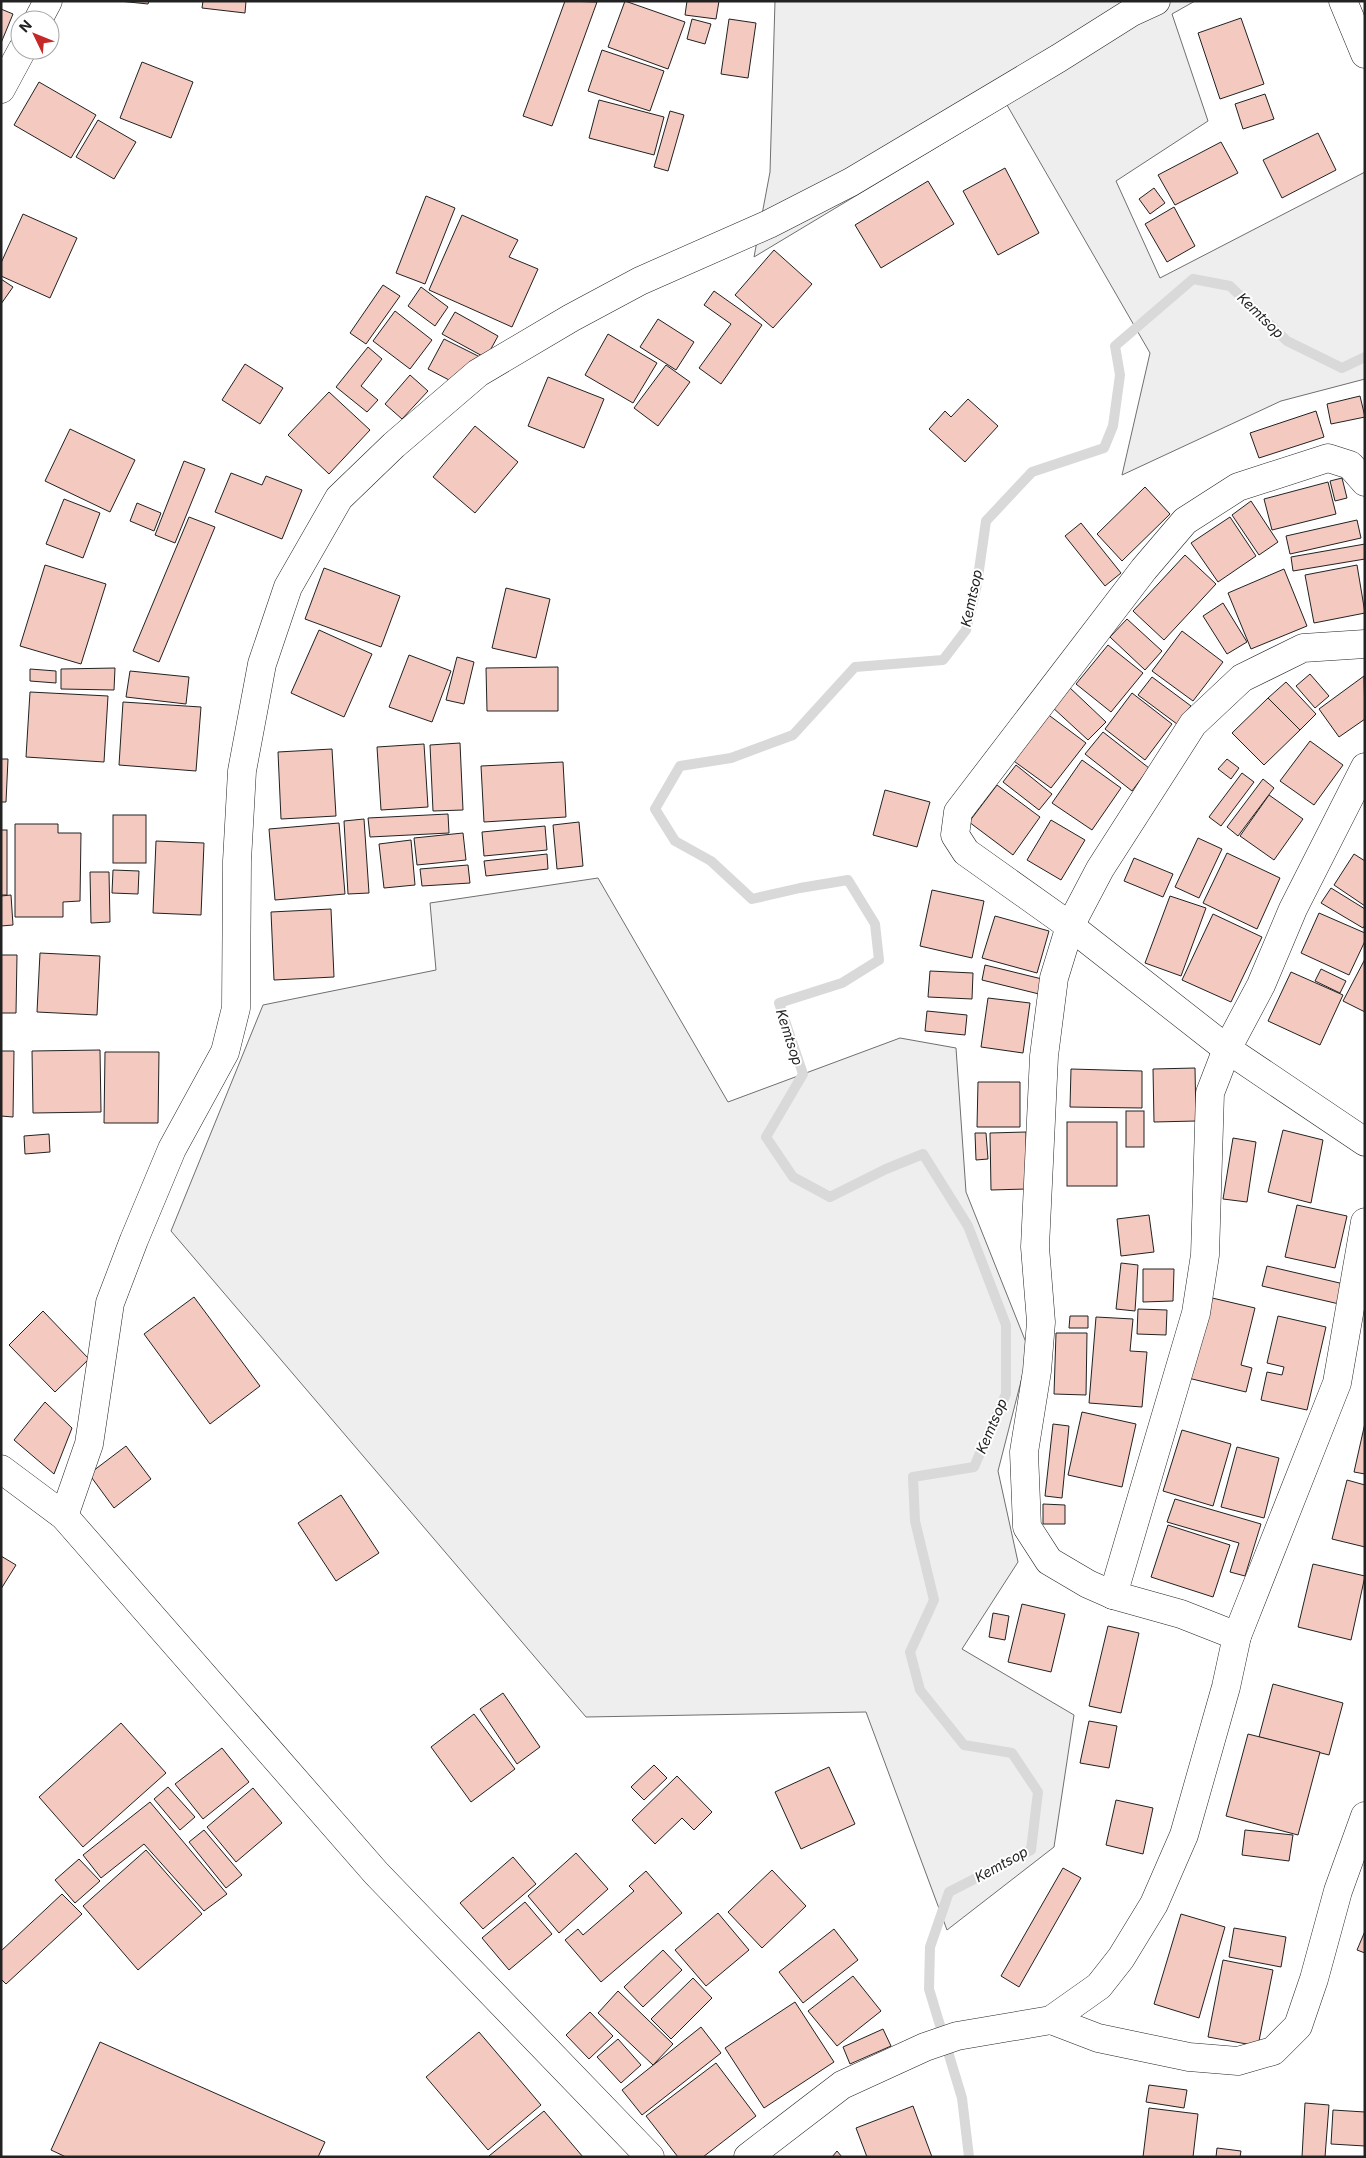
<svg xmlns="http://www.w3.org/2000/svg" width="1366" height="2158" font-family="Inter,sans-serif">
	<style>
		.green { fill: #eee; stroke: #6f6f6f }
		.lines { fill: none; stroke-linecap: round; stroke-linejoin: round }
		.stream { stroke: #d9d9d9; stroke-width: 10 }
		.building { fill: #f3c9c0; stroke: #222 }
		.minor-casing { stroke: #222; stroke-width: 29 }
		.minor { stroke: #fff; stroke-width: 28 }
		.labels { text-anchor: middle; dominant-baseline: central; stroke-width: 4; stroke-linejoin: round; paint-order: stroke }
		.water-label { font-size: 14px; font-style: italic; fill: #222; stroke: #fff }
	</style>
	<rect width="100%" height="100%" fill="#fff"/>
	<g class="green">
		<polygon points="775,1 1195,1 1172,14 1208,121 1116,181 1160,278 1365,172 1365,379 1281,401 1122,475 1150,353 1007,105 754,257 770,172"/>
		<polygon points="598,878 728,1102 900,1038 956,1048 966,1192 1029,1350 998,1471 1018,1562 962,1649 1074,1715 1054,1847 947,1930 866,1712 586,1717 171,1231 263,1005 436,970 430,903"/>
	</g>
	<g class="lines">
		<polyline class="stream" points="969,2157 962,2098 929,1989 930,1947 949,1892 1031,1850 1038,1792 1012,1753 964,1745 920,1690 910,1652 934,1600 915,1521 913,1477 974,1467 1006,1394 1006,1325 968,1226 923,1154 886,1169 830,1197 793,1177 766,1137 803,1074 779,1003 842,983 879,960 875,924 848,880 800,888 752,899 711,861 675,841 655,809 680,766 731,758 793,735 855,667 943,660 966,630 977,584 986,521 1032,472 1104,448 1113,426 1120,375 1115,346 1193,279 1230,286 1287,341 1342,368 1365,357"/>
	</g>
	<g class="building">
		<polygon points="119,1 149,1 148,4"/>
		<polygon points="203,1 246,1 245,13 202,8"/>
		<polygon points="565,1 597,2 552,126 523,116"/>
		<polygon points="625,1 685,22 668,69 608,47"/>
		<polygon points="687,1 719,1 716,19 685,15"/>
		<polygon points="1,9 13,14 1,43"/>
		<polygon points="1241,18 1264,84 1220,99 1198,33"/>
		<polygon points="692,19 711,24 705,44 687,39"/>
		<polygon points="729,19 756,23 748,78 721,74"/>
		<polygon points="602,50 664,71 650,111 588,91"/>
		<polygon points="142,62 193,82 171,138 120,118"/>
		<polygon points="39,82 96,115 71,158 14,125"/>
		<polygon points="1265,94 1274,119 1243,129 1235,104"/>
		<polygon points="599,100 664,117 654,155 589,138"/>
		<polygon points="670,111 684,115 668,171 654,167"/>
		<polygon points="98,120 136,142 114,179 76,157"/>
		<polygon points="1318,133 1336,170 1282,198 1263,160"/>
		<polygon points="1221,142 1238,173 1175,205 1158,175"/>
		<polygon points="1005,168 1039,233 998,255 963,191"/>
		<polygon points="928,181 954,224 881,268 855,225"/>
		<polygon points="1154,188 1165,203 1150,214 1139,199"/>
		<polygon points="426,196 455,208 425,284 396,273"/>
		<polygon points="1174,207 1195,246 1167,262 1145,224"/>
		<polygon points="23,214 77,238 50,298 1,276 1,263"/>
		<polygon points="462,215 518,240 509,257 538,269 512,327 429,290"/>
		<polygon points="774,250 812,284 773,328 735,295"/>
		<polygon points="1,279 13,287 1,304"/>
		<polygon points="383,285 400,296 366,344 350,333"/>
		<polygon points="421,287 448,307 435,326 408,306"/>
		<polygon points="714,291 762,325 721,384 699,368 731,324 704,305"/>
		<polygon points="395,311 432,340 410,369 373,341"/>
		<polygon points="455,312 498,336 486,358 442,334"/>
		<polygon points="658,319 694,342 676,370 640,347"/>
		<polygon points="608,334 657,363 633,403 585,375"/>
		<polygon points="444,339 480,357 476,365 449,380 428,369"/>
		<polygon points="368,347 382,359 361,386 378,400 367,412 336,387"/>
		<polygon points="245,364 283,388 260,424 222,400"/>
		<polygon points="666,365 690,382 658,426 634,408"/>
		<polygon points="410,375 428,391 402,419 385,404"/>
		<polygon points="548,377 604,399 584,448 528,426"/>
		<polygon points="329,392 370,430 329,474 288,435"/>
		<polygon points="1360,396 1365,417 1331,424 1327,404"/>
		<polygon points="968,399 998,426 965,462 929,429 945,411 951,417"/>
		<polygon points="1316,411 1324,437 1259,458 1250,433"/>
		<polygon points="475,426 518,462 475,513 433,477"/>
		<polygon points="70,429 135,460 110,512 45,481"/>
		<polygon points="184,461 205,469 175,543 155,535"/>
		<polygon points="231,473 262,485 266,476 302,490 282,539 215,512"/>
		<polygon points="1342,478 1347,498 1335,501 1330,481"/>
		<polygon points="1328,482 1336,514 1272,530 1264,499"/>
		<polygon points="1145,487 1170,514 1122,561 1097,534"/>
		<polygon points="64,499 100,513 83,558 46,544"/>
		<polygon points="1251,501 1278,542 1259,555 1232,515"/>
		<polygon points="137,503 161,513 154,531 130,521"/>
		<polygon points="189,517 215,527 159,662 133,651"/>
		<polygon points="1230,517 1256,556 1218,582 1191,543"/>
		<polygon points="1357,520 1361,538 1290,554 1286,536"/>
		<polygon points="1081,523 1121,573 1105,586 1065,536"/>
		<polygon points="1365,544 1365,559 1293,571 1291,557"/>
		<polygon points="1185,555 1216,584 1164,640 1133,611"/>
		<polygon points="45,565 106,584 81,664 20,646"/>
		<polygon points="1357,565 1365,613 1314,623 1305,575"/>
		<polygon points="324,568 400,596 381,647 305,619"/>
		<polygon points="1284,569 1307,626 1251,649 1228,593"/>
		<polygon points="506,588 550,599 536,658 492,648"/>
		<polygon points="1223,603 1247,642 1227,654 1203,616"/>
		<polygon points="1127,619 1162,651 1145,670 1110,637"/>
		<polygon points="319,630 372,654 344,717 291,693"/>
		<polygon points="1182,631 1223,662 1193,701 1152,671"/>
		<polygon points="1108,645 1143,673 1111,712 1076,684"/>
		<polygon points="409,655 451,671 432,722 389,707"/>
		<polygon points="457,657 474,662 464,704 446,700"/>
		<polygon points="558,667 558,711 487,711 486,668"/>
		<polygon points="115,668 114,690 61,689 61,669"/>
		<polygon points="30,669 56,671 56,683 30,681"/>
		<polygon points="130,671 189,677 186,704 126,697"/>
		<polygon points="1310,674 1329,696 1315,708 1296,686"/>
		<polygon points="1364,676 1365,719 1339,737 1319,709"/>
		<polygon points="1152,677 1191,706 1177,724 1138,695"/>
		<polygon points="1286,682 1316,714 1300,730 1268,698"/>
		<polygon points="1069,687 1106,722 1088,740 1051,706"/>
		<polygon points="30,692 108,696 104,762 26,757"/>
		<polygon points="1132,693 1172,724 1145,760 1105,729"/>
		<polygon points="1268,698 1300,730 1264,765 1232,733"/>
		<polygon points="123,702 201,707 196,771 119,765"/>
		<polygon points="1046,713 1086,743 1051,788 1011,759"/>
		<polygon points="1103,732 1149,768 1132,791 1085,754"/>
		<polygon points="1310,741 1343,765 1314,805 1280,781"/>
		<polygon points="460,743 463,810 433,811 430,745"/>
		<polygon points="424,744 428,807 381,810 377,747"/>
		<polygon points="332,749 336,816 281,819 278,752"/>
		<polygon points="1,759 8,759 6,802 1,802"/>
		<polygon points="1227,759 1239,768 1231,779 1218,769"/>
		<polygon points="1082,760 1121,788 1092,830 1052,803"/>
		<polygon points="563,762 566,817 484,822 481,766"/>
		<polygon points="1016,765 1052,794 1039,810 1003,782"/>
		<polygon points="1242,773 1254,782 1221,826 1209,817"/>
		<polygon points="1263,779 1274,788 1238,836 1227,827"/>
		<polygon points="997,785 1040,817 1013,855 969,822"/>
		<polygon points="885,790 930,802 917,847 873,835"/>
		<polygon points="1269,795 1303,819 1274,860 1240,836"/>
		<polygon points="448,814 449,833 370,837 368,818"/>
		<rect x="113" y="815" width="33" height="48"/>
		<polygon points="364,819 369,893 348,894 344,821"/>
		<polygon points="1051,820 1085,840 1061,880 1027,860"/>
		<polygon points="579,822 583,866 557,869 553,825"/>
		<polygon points="339,823 345,894 275,900 269,829"/>
		<polygon points="15,824 58,824 58,833 81,833 80,901 63,902 63,917 15,917"/>
		<polygon points="545,826 547,850 484,856 482,832"/>
		<rect x="1" y="830" width="6" height="65"/>
		<polygon points="463,833 466,860 417,865 414,838"/>
		<polygon points="1198,838 1222,849 1199,898 1175,887"/>
		<polygon points="411,840 415,885 384,888 379,844"/>
		<polygon points="156,841 204,843 201,915 153,913"/>
		<polygon points="1227,853 1280,878 1257,929 1203,903"/>
		<polygon points="547,854 548,869 486,876 484,861"/>
		<polygon points="1354,854 1365,861 1365,906 1334,885"/>
		<polygon points="1134,858 1173,874 1163,897 1124,881"/>
		<polygon points="468,865 470,883 422,886 420,869"/>
		<polygon points="113,870 139,871 138,894 112,893"/>
		<polygon points="90,872 109,872 110,922 91,923"/>
		<polygon points="1331,888 1365,909 1365,925 1363,928 1321,903"/>
		<polygon points="932,890 984,901 972,958 920,946"/>
		<polygon points="11,895 13,925 1,926 1,896"/>
		<polygon points="1170,896 1206,908 1181,976 1145,963"/>
		<polygon points="331,909 334,977 274,980 271,912"/>
		<polygon points="1319,913 1365,933 1365,941 1349,975 1301,953"/>
		<polygon points="1213,914 1262,937 1231,1002 1182,980"/>
		<polygon points="995,916 1049,931 1037,973 982,958"/>
		<polygon points="40,953 100,956 97,1015 37,1012"/>
		<polygon points="1,955 17,955 16,1013 1,1013"/>
		<polygon points="1365,959 1365,1012 1343,1001"/>
		<polygon points="985,965 1042,979 1039,994 982,980"/>
		<polygon points="1321,969 1346,981 1340,993 1315,981"/>
		<polygon points="930,971 973,973 972,999 928,997"/>
		<polygon points="1291,972 1343,995 1320,1045 1268,1021"/>
		<polygon points="988,998 1030,1003 1023,1053 981,1047"/>
		<polygon points="927,1011 967,1015 965,1035 925,1031"/>
		<polygon points="100,1050 101,1112 33,1113 32,1051"/>
		<polygon points="1,1051 14,1051 13,1117 1,1116"/>
		<polygon points="105,1052 159,1052 158,1123 104,1123"/>
		<polygon points="1195,1068 1196,1121 1154,1122 1153,1069"/>
		<polygon points="1071,1069 1142,1071 1142,1108 1070,1107"/>
		<polygon points="978,1082 1020,1082 1020,1127 977,1127"/>
		<rect x="1126" y="1111" width="18" height="36"/>
		<rect x="1067" y="1122" width="50" height="64"/>
		<polygon points="1283,1130 1323,1140 1311,1203 1268,1192"/>
		<polygon points="1026,1132 1027,1189 991,1190 990,1133"/>
		<polygon points="975,1133 986,1133 988,1159 976,1160"/>
		<polygon points="49,1134 50,1152 25,1154 24,1136"/>
		<polygon points="1233,1138 1256,1142 1247,1202 1223,1199"/>
		<polygon points="1297,1205 1347,1216 1335,1268 1285,1257"/>
		<polygon points="1149,1215 1154,1252 1121,1256 1117,1219"/>
		<polygon points="1121,1263 1138,1265 1135,1311 1116,1309"/>
		<polygon points="1267,1266 1344,1284 1339,1304 1262,1286"/>
		<polygon points="1143,1269 1174,1269 1173,1301 1143,1302"/>
		<polygon points="194,1297 260,1386 210,1424 144,1334"/>
		<polygon points="1208,1297 1255,1308 1241,1365 1252,1368 1246,1392 1188,1378"/>
		<polygon points="1138,1309 1167,1310 1166,1335 1137,1334"/>
		<polygon points="43,1311 89,1359 55,1392 9,1345"/>
		<polygon points="1070,1316 1088,1316 1088,1328 1069,1328"/>
		<polygon points="1278,1316 1326,1327 1307,1410 1261,1400 1267,1372 1282,1375 1284,1367 1267,1363"/>
		<polygon points="1096,1317 1133,1319 1130,1351 1147,1352 1142,1407 1089,1403"/>
		<polygon points="1056,1333 1087,1333 1086,1395 1054,1394"/>
		<polygon points="45,1402 72,1428 54,1474 14,1440"/>
		<polygon points="1082,1412 1136,1424 1122,1487 1068,1475"/>
		<polygon points="1365,1423 1365,1474 1354,1472"/>
		<polygon points="1053,1424 1069,1426 1062,1498 1045,1496"/>
		<polygon points="1182,1430 1231,1444 1213,1506 1163,1491"/>
		<polygon points="126,1446 151,1479 114,1508 89,1474"/>
		<polygon points="1237,1447 1279,1458 1264,1518 1221,1507"/>
		<polygon points="1347,1480 1365,1485 1365,1547 1332,1539"/>
		<polygon points="341,1495 379,1553 336,1581 298,1523"/>
		<polygon points="1175,1499 1261,1524 1245,1576 1230,1572 1239,1543 1167,1522"/>
		<polygon points="1043,1504 1065,1505 1065,1524 1043,1524"/>
		<polygon points="1168,1525 1230,1545 1213,1597 1151,1577"/>
		<polygon points="1,1556 16,1565 1,1589"/>
		<polygon points="1313,1564 1365,1576 1351,1640 1298,1627"/>
		<polygon points="1022,1604 1065,1614 1051,1672 1008,1662"/>
		<polygon points="993,1613 1009,1616 1005,1640 989,1637"/>
		<polygon points="1108,1626 1139,1633 1121,1713 1089,1706"/>
		<polygon points="1273,1684 1343,1703 1329,1755 1259,1737"/>
		<polygon points="503,1693 540,1747 517,1764 480,1709"/>
		<polygon points="474,1714 515,1769 471,1802 431,1747"/>
		<polygon points="1089,1721 1117,1726 1109,1768 1080,1763"/>
		<polygon points="121,1723 166,1773 83,1847 39,1797"/>
		<polygon points="1248,1734 1320,1752 1298,1835 1226,1816"/>
		<polygon points="222,1748 249,1782 203,1819 175,1784"/>
		<polygon points="654,1765 667,1778 644,1800 631,1787"/>
		<polygon points="829,1767 855,1824 801,1849 775,1792"/>
		<polygon points="677,1776 712,1812 694,1830 682,1818 655,1844 632,1820"/>
		<polygon points="168,1787 195,1817 180,1830 154,1799"/>
		<polygon points="253,1788 282,1823 236,1862 207,1827"/>
		<polygon points="1116,1800 1153,1808 1143,1854 1106,1845"/>
		<polygon points="150,1802 227,1894 204,1911 144,1844 101,1878 83,1855"/>
		<polygon points="204,1830 242,1875 226,1888 189,1842"/>
		<polygon points="1245,1830 1293,1835 1289,1861 1242,1855"/>
		<polygon points="146,1850 202,1914 138,1970 83,1906"/>
		<polygon points="576,1853 608,1889 559,1933 528,1896"/>
		<polygon points="513,1857 536,1884 483,1929 460,1903"/>
		<polygon points="79,1859 100,1881 75,1903 55,1880"/>
		<polygon points="1063,1868 1081,1878 1019,1987 1001,1976"/>
		<polygon points="772,1870 806,1906 762,1948 728,1912"/>
		<polygon points="646,1871 682,1913 601,1982 565,1940 578,1929 583,1935 634,1891 629,1886"/>
		<polygon points="62,1894 82,1914 6,1984 1,1979 1,1951"/>
		<polygon points="525,1902 552,1934 509,1970 482,1938"/>
		<polygon points="718,1913 749,1950 706,1986 675,1950"/>
		<polygon points="1181,1914 1225,1927 1199,2018 1154,2004"/>
		<polygon points="1234,1928 1286,1937 1281,1967 1229,1957"/>
		<polygon points="834,1929 858,1960 803,2003 779,1972"/>
		<polygon points="1365,1931 1365,1953 1357,1950"/>
		<polygon points="663,1950 682,1970 643,2007 624,1987"/>
		<polygon points="1223,1960 1273,1970 1258,2046 1208,2037"/>
		<polygon points="853,1976 881,2011 837,2046 808,2011"/>
		<polygon points="693,1978 712,1998 671,2039 651,2019"/>
		<polygon points="618,1991 673,2044 653,2065 598,2013"/>
		<polygon points="795,2002 834,2062 764,2108 725,2048"/>
		<polygon points="590,2012 613,2036 589,2059 566,2035"/>
		<polygon points="701,2027 721,2053 642,2115 622,2090"/>
		<polygon points="883,2029 891,2046 850,2064 843,2047"/>
		<polygon points="479,2032 541,2105 488,2150 426,2077"/>
		<polygon points="618,2039 641,2065 621,2083 597,2057"/>
		<polygon points="100,2042 325,2142 318,2157 66,2157 51,2150"/>
		<polygon points="716,2063 756,2116 703,2157 678,2157 646,2116"/>
		<polygon points="1149,2085 1187,2090 1184,2108 1146,2102"/>
		<polygon points="1305,2103 1329,2105 1325,2157 1302,2157"/>
		<polygon points="913,2106 932,2157 867,2157 856,2128"/>
		<polygon points="1149,2108 1198,2114 1193,2157 1143,2157"/>
		<polygon points="1333,2110 1365,2112 1365,2146 1331,2144"/>
		<polygon points="544,2111 583,2157 490,2157 489,2156"/>
		<polygon points="1217,2148 1241,2151 1240,2157 1216,2157"/>
		<polygon points="837,2151 842,2157 832,2157"/>
	</g>
	<g class="lines">
		<g class="minor-casing">
			<g id="minor">
				<polyline points="1343,1 1365,54"/>
				<polyline points="38,20 48,1"/>
				<polyline points="1,89 22,50"/>
				<polyline points="1365,482 1350,465 1328,458 1238,487 1185,521 1144,569 958,812 955,835 966,852 1070,926 1227,1049 1365,1142"/>
				<polyline points="1,1469 64,1516 376,1873 650,2157"/>
				<polyline points="64,1516 89,1444 110,1303 134,1240 172,1149 225,1052 236,1008 237,861 242,771 262,664 288,587 339,498 394,445 478,373 571,318 640,281 769,224 851,182 1059,58 1132,12 1156,1"/>
				<polyline points="1113,1595 1196,1313 1205,1255 1210,1093 1227,1049 1261,985 1293,909 1365,767"/>
				<polyline points="1237,1636 1181,1614 1113,1595 1088,1584 1049,1561 1027,1527 1024,1452 1037,1371 1041,1322 1035,1247 1044,1056 1054,978 1070,926 1100,869 1193,724 1242,678 1303,648 1365,644"/>
				<polyline points="1051,2020 1098,2038 1189,2057 1238,2061 1273,2051 1298,2026 1314,1979 1338,1891 1365,1816"/>
				<polyline points="748,2157 842,2085 925,2047 957,2036 1051,2020 1099,1986 1121,1958 1154,1904 1184,1835 1226,1687 1237,1636 1337,1383 1365,1222"/>
			</g>
		</g>
		<use href="#minor" class="minor"/>
	</g>
	<g class="labels">
		<g class="water-label">
			<text transform="translate(1261 315) rotate(44)">Kemtsop</text>
			<text transform="translate(971 598) rotate(-78)">Kemtsop</text>
			<text transform="translate(790 1037) rotate(72)">Kemtsop</text>
			<text transform="translate(991 1426) rotate(-67)">Kemtsop</text>
			<text transform="translate(1001 1864) rotate(-29)">Kemtsop</text>
		</g>
	</g>
	<rect width="1366" height="2158" fill="none" stroke="#222222" stroke-width="5"/>
	<g transform="translate(35 35) rotate(313)"><circle r="24" fill="#ffffff" stroke="#a7a7a7"/>
	<path d="M0-4L9 19L0 12L-9 19Z" fill="#c62828"/>
	<text y="-8" font-size="14" font-weight="bold" text-anchor="middle" fill="#222222">N</text>
	</g>
</svg>
